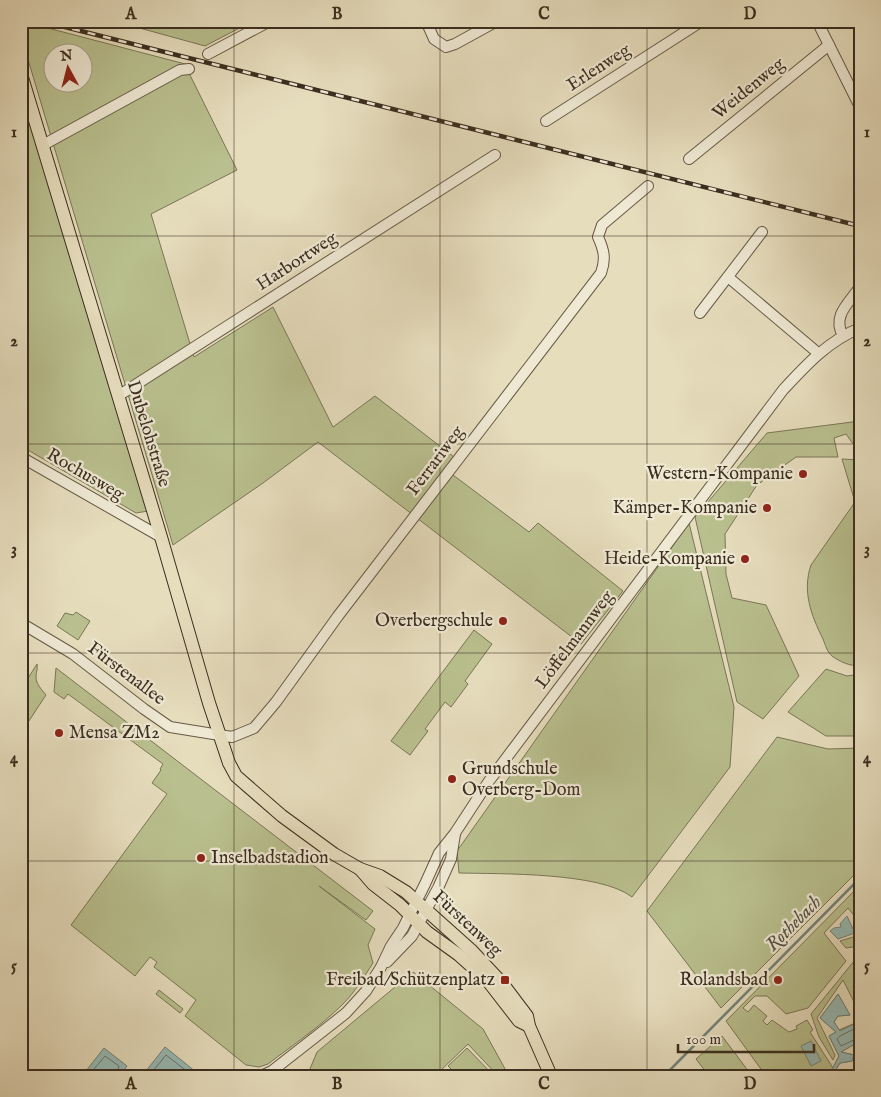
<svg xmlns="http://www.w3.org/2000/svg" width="881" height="1097" font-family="'IM FELL English',serif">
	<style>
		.green { fill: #b9bf8e; stroke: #7a7656; fill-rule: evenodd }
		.water { fill: #97bbb6; stroke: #72837a }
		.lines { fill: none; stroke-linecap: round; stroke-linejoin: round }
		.shore { stroke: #69746a; stroke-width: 1 }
		.stream { stroke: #72837a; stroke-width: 2.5 }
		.minor-casing { stroke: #665a46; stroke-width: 12 }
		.major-casing { stroke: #3b2e1f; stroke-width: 14 }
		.minor { stroke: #efe9d4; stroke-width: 10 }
		.major { stroke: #e6ddbd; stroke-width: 12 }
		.rail-casing { stroke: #3b2e1f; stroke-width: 4.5 }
		.rail { stroke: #efe9d4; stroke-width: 2.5; stroke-dasharray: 8; stroke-linecap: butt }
		.grid { fill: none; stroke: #3b2e1f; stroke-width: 1; stroke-opacity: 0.55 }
		.poi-dot { fill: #8f2418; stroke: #efe9d4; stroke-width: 2 }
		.labels { text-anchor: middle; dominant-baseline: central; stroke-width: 4.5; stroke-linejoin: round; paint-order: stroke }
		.street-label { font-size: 18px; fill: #3b2e1f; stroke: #efe9d4 }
		.poi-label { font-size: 18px; fill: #3b2e1f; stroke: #efe9d4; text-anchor: end }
		.water-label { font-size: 19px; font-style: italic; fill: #525145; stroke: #efe9d4 }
		.neatline { fill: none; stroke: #3b2e1f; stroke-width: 2 }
		.grid-label { font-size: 16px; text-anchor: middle; font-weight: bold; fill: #3b2e1f }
	</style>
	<rect width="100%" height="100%" fill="#e6ddbd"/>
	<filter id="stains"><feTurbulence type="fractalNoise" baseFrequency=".004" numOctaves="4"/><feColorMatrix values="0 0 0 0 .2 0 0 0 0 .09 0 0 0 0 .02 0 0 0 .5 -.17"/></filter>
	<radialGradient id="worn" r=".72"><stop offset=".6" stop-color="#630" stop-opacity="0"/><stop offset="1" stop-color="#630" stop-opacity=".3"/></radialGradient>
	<g class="green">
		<path d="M21,21L189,65L188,71L237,170L151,214L194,357L273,307L333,427L375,396L454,457L445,469L529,532L538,523L623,591L581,644L318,442L263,483L173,545L21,36ZM52,52H82V82H52Z"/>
		<polygon points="114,21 253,21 205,46"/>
		<polygon points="21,93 148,511 136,513 21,446"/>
		<polygon points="860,421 860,449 856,448 846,434 834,438 838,457 796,457 757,485 725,534 726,574 732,598 766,605 799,676 763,719 737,702 695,517 767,433"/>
		<path d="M842,459L860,460V666C850,666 840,662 832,656C827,652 825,644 823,639C811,615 802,591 811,565L855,502Z"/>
		<path d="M689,523L734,707L730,767L632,897C600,872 501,874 459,873L457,851Z"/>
		<polygon points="76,612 90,621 78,640 57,626 65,613 73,615"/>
		<polygon points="474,630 492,644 465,681 468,684 451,707 445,702 425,729 428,731 410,755 391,741"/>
		<path d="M37,664C38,670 36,671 36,677C36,684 42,690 46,695L21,733V689Z"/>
		<path d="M56,668L373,911L366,920L319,886L375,929L368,945L373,963C364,977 355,992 343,1004C321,1026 293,1045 268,1064L259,1067L246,1065L185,1016L196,1000L154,967L157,962L150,957L135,976L71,925L167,794L152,783L161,770L160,769L163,764L68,694L64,699L54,692Z"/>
		<polygon points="826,669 847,676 860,674 860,736 826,736 788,712"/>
		<polygon points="777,737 828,749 860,748 860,869 721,1008 647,911"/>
		<polygon points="859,886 860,923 848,908 824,933 846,961 808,1008 786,1014 767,996 755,996 743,1008 748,1012 754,1005 767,1016 763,1021 767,1025 772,1020 789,1032 797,1029 796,1026 807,1020 813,1030 810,1032 833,1068 839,1056 829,1036 836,1032 820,1018 838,994 850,1015 838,1016 834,1022 839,1030 860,1021 860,1041 841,1052 854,1055 852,1061 840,1063 835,1071 838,1076 766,1076 726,1021"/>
		<polygon points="860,935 860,946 846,948 840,941"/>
		<polygon points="859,955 860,1001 856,1006 857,1008 860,1006 860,1014 843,980 817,1018 835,1055 833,1060 819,1037 811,1014"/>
		<polygon points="413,972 483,1029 509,1076 498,1076 468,1044 435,1076 307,1076 317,1052"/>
		<polygon points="159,990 183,1009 180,1013 156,994"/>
		<polygon points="722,1036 752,1076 709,1076 696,1059"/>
		<polygon points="467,1048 494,1076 458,1076 448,1066"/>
	</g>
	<g class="water">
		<polygon points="847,916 855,933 838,939 830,931 834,928 841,927 840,924"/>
		<polygon points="838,994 850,1015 838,1016 834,1022 840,1031 860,1021 860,1041 841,1052 854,1055 852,1061 840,1063 834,1072 831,1071 839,1056 829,1036 836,1032 820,1018"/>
		<polygon points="811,1041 821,1061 811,1066 801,1046"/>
		<polygon points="165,1047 201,1076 142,1076"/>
		<polygon points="104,1048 127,1066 120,1076 82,1076"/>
	</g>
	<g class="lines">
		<g class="shore">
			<polyline points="860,1026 840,1036 837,1039 841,1046 860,1037"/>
			<polyline points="88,1076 105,1056 119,1066 116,1076"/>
			<polyline points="149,1076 166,1055 193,1076"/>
		</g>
		<polyline class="stream" points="664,1076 860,878"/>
		<g class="minor-casing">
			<g id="minor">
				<polyline points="426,21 434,39 446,47 455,44 497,21"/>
				<polyline points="817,21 860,107"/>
				<polyline points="208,54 270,21"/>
				<polyline points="546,121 702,21"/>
				<polyline points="43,145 180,70 189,69"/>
				<polyline points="689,159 829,45"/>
				<polyline points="728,277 818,353"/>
				<polyline points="700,313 762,232"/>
				<path d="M843,336C832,316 848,304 860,287"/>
				<polyline points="118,396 495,155"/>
				<polyline points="21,457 161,537"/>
				<path d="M21,623L73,654L144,709L170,727L232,737L254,728L276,702L338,616L601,273C606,259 604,250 598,237L602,225L648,186"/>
				<polyline points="387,962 412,936 438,888 451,859 455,834"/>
				<path d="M261,1076L272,1071L346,1013L366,991L381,967L391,946L403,928L425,884L439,853L455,833L489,781L783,390C806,365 828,341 860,328"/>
			</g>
		</g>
		<g class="major-casing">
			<g id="major">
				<polyline points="21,74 161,537 209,703 229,763 236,776 282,816 334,854 360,869 380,876 406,892 472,951 502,983 527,1016 529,1026 551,1076"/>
				<polyline points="360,869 373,884 400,905 427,932 459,955 488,981 519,1021 529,1026"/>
			</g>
		</g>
		<use href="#minor" class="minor"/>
		<use href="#major" class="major"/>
		<g class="rail-casing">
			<g id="rail">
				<polyline points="41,21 860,226"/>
				<polyline points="858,21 860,25"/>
			</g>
		</g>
		<use href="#rail" class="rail"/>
	</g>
	<path class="grid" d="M234,21V1076M440,21V1076M647,21V1076M21,236H860M21,444H860M21,653H860M21,861H860"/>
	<g class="poi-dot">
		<circle cx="803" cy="474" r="5"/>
		<circle cx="767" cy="508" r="5"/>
		<circle cx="745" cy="559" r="5"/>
		<circle cx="503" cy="621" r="5"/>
		<circle cx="59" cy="733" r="5"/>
		<circle cx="452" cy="779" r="5"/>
		<circle cx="201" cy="858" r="5"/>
		<rect x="500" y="975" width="10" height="10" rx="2.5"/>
		<circle cx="778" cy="980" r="5"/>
	</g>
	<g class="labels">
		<g class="street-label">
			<text transform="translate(599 68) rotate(-33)">Erlenweg</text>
			<text transform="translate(749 89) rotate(-39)">Weidenweg</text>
			<text transform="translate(297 262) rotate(-33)">Harbortweg</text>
			<text transform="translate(148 434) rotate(73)">Dubelohstraße</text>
			<text transform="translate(436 461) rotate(-53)">Ferrariweg</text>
			<text transform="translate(85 475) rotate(30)">Rochusweg</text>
			<text transform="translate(575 640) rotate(-53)">Löffelmannweg</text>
			<text transform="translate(126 674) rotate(37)">Fürstenallee</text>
			<text transform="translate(467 924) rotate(43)">Fürstenweg</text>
		</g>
		<g class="poi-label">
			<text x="793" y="474">Western-Kompanie</text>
			<text x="757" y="508">Kämper-Kompanie</text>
			<text x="735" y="559">Heide-Kompanie</text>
			<text x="493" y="621">Overbergschule</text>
			<text x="69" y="733" text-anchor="start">Mensa ZM2</text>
			<text x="462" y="769" text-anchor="start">Grundschule<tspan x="462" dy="21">Overberg-Dom</tspan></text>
			<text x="211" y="858" text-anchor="start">Inselbadstadion</text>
			<text x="495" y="980">Freibad/Schützenplatz</text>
			<text x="768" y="980">Rolandsbad</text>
		</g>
		<g class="water-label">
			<text transform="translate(794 924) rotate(-45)">Rothebach</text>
		</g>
	</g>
	<rect width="881" height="1097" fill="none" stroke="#e6ddbd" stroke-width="55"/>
	<g transform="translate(68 68) rotate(353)"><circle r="24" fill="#efe9d4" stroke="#a79e8c"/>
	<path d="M0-4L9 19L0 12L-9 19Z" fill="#8f2418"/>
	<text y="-8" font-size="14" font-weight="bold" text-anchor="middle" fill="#3b2e1f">N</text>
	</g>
	<path d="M678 1044v8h136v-8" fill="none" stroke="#3b2e1f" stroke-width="2.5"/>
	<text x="686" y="1044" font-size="15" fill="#3b2e1f" stroke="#efe9d4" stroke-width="4" paint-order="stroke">100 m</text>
	<rect x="28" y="28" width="826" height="1042" class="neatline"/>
	<g class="grid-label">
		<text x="131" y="19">A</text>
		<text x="337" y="19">B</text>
		<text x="544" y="19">C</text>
		<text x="750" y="19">D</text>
		<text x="14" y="137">1</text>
		<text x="867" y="137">1</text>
		<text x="14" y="346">2</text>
		<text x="867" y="346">2</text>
		<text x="14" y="554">3</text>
		<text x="867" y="554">3</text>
		<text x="14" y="763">4</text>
		<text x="867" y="763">4</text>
		<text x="14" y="971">5</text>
		<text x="867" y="971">5</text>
		<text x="131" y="1089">A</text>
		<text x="337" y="1089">B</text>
		<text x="544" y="1089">C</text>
		<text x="750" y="1089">D</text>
	</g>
	<rect width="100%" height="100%" filter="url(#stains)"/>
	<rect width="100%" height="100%" fill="url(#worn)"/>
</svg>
